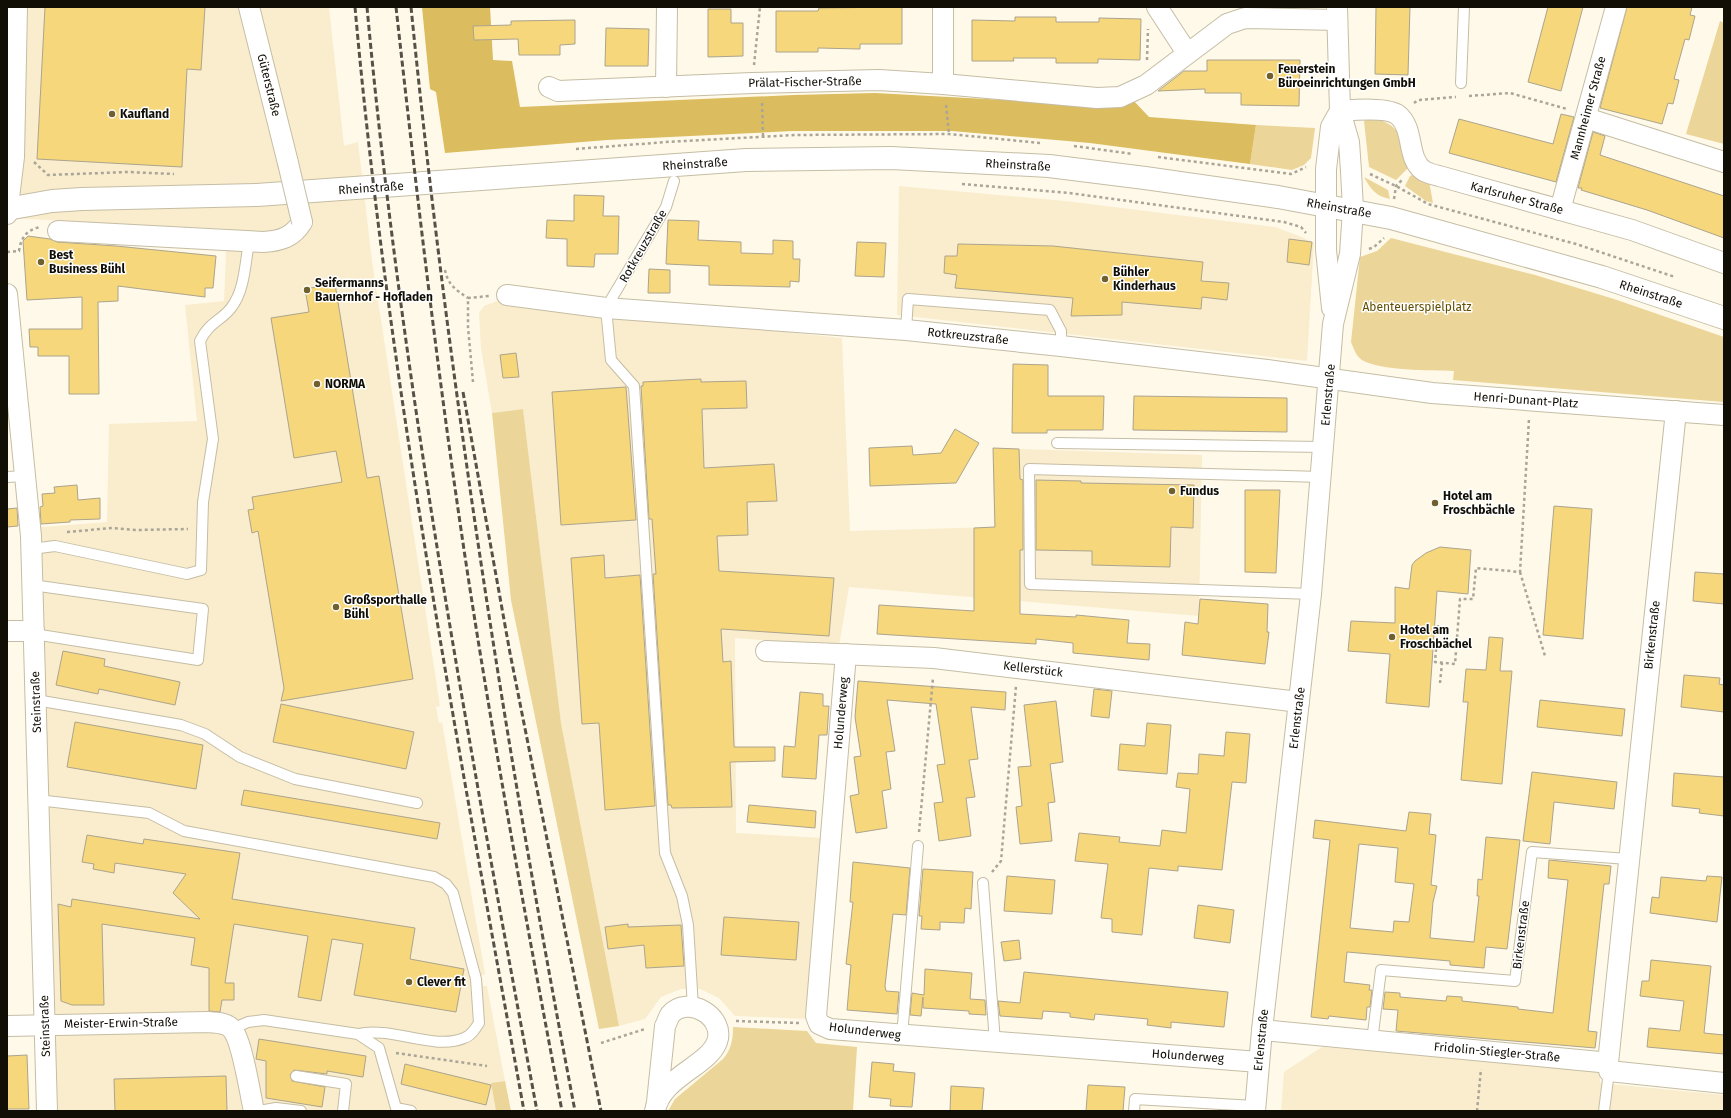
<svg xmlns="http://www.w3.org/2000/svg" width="1731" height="1118" font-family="'Fira Sans',sans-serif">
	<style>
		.built { fill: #f9edcd }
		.green { fill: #ebd598 }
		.forest { fill: #dbbc5f }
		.building { fill: #f6d77b; stroke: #aca48d; fill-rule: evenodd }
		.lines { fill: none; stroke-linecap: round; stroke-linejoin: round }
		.service-casing { stroke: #c5bda4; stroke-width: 12 }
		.minor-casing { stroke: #c5bda4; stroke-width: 22 }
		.tertiary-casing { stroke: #c5bda4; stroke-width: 24 }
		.path { stroke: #aaa598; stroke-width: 2.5; stroke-dasharray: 3 3; stroke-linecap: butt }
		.service { stroke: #fff; stroke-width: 10 }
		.minor { stroke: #fff; stroke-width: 20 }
		.tertiary { stroke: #fff; stroke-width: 22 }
		.rail { stroke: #555147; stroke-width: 3; stroke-dasharray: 6 3; stroke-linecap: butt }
		.minor-bridge-casing { stroke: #c5bda4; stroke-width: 22; stroke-linecap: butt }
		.minor-bridge { stroke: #fff; stroke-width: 20 }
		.poi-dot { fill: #70602d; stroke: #fff; stroke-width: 1.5 }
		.labels { text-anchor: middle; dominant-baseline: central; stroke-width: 3; stroke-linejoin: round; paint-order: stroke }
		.poi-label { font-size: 12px; font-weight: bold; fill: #110e06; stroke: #fff; text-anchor: start }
		.street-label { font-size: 12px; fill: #110e06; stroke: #fff }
		.park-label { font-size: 12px; fill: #624e00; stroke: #fff }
	</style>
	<rect width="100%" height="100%" fill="#fff9ea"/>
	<g class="built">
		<polygon points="7,7 329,7 344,146 358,142 372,261 440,706 436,707 439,723 442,722 485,974 481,976 483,986 487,986 505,1081 491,1083 496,1111 48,1111 29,528 107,522 109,424 197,421 185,305 224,301 227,229 7,218"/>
		<polygon points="899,186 1065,201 1275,227 1299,236 1314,243 1307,361 897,315"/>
		<polygon points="497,301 842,338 850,531 994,527 993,448 1202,455 1199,616 849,587 839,646 735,638 736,833 823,838 808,1019 735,1016 719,998 700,989 681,989 661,997 645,1019 619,1026 561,723 523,409 492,413 481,348 479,313 484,306"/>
		<polygon points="1322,1047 1601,1070 1600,1083 1724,1095 1724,1111 1281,1111 1284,1072"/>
	</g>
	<g class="green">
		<polygon points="1720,21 1724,23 1724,144 1686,134"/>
		<path d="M1373,118C1403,125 1402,141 1409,167L1396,180L1369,167L1364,121Z"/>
		<polygon points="1256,125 1315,128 1311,158 1304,165 1292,170 1250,164"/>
		<polygon points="1415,174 1429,181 1433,203 1426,201 1405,186 1410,176"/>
		<path d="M1364,177L1388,190L1390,199C1376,196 1371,190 1364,177Z"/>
		<path d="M1391,238L1535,275L1614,299L1724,337V402L1453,380L1454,371C1431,370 1380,371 1362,360C1356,356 1354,349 1351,342L1360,257L1377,251Z"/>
		<polygon points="523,409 561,723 619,1026 599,1029 511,600 492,413"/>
		<path d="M733,1027L807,1031L816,1043L857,1047L853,1111H668L675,1099L723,1059C731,1050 733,1040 733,1027Z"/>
		<polygon points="505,1081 511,1111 496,1111 491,1083"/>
	</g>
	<polygon class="forest" points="422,7 490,7 493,60 512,61 520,107 794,95 875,93 1114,106 1132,99 1149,117 1256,125 1250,164 1090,143 952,131 793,131 607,140 445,153 436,92 430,89"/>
	<g class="building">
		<polygon points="45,7 205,7 201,70 187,69 182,167 37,159"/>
		<polygon points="902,7 902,44 860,44 860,49 818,48 818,52 776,52 776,11 818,11 819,8"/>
		<polygon points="1376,7 1410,7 1408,75 1375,74"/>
		<polygon points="1548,7 1583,7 1561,91 1528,82"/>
		<polygon points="1627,7 1692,7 1690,15 1695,16 1689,40 1685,39 1674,79 1679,80 1673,104 1668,103 1662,124 1600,108"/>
		<polygon points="708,9 731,9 731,23 743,23 743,56 708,57"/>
		<polygon points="1015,17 1056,17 1056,22 1099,22 1099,18 1141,19 1140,60 1098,59 1098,63 1056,63 1056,58 1013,58 1014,61 972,61 972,20 1015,21"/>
		<polygon points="575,20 575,44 560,45 560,55 519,55 518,39 474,40 473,26 511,25 511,21"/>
		<polygon points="606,28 649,29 648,66 605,66"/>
		<polygon points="1207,60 1300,60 1299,106 1241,105 1241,93 1205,93 1205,89 1158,91 1184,71 1207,71"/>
		<polygon points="1561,114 1574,117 1556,182 1449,153 1459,119 1553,144"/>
		<polygon points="1593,132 1605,136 1600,155 1724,196 1724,238 1647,210 1581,190 1582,188 1578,188"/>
		<polygon points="574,195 604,196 603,216 619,216 618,254 595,254 594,267 567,266 567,239 546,238 547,220 574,221"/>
		<polygon points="668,220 699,221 698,240 741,242 741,253 773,254 773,240 793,241 793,259 800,259 799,282 790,281 790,287 709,285 709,266 666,264"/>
		<polygon points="28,236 50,239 57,242 116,246 216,256 213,288 205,288 205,297 118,286 118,301 98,302 99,394 69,394 69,356 38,356 38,347 30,347 29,329 82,329 82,297 27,300 23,241"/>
		<polygon points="1289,239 1312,242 1309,265 1287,262"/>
		<polygon points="857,242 886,243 884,277 855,276"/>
		<polygon points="958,244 1053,246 1203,262 1201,281 1229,283 1227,300 1202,297 1201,309 1122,302 1122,315 1071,316 1073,298 955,288 957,275 944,273 945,256 957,256"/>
		<polygon points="649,269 670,270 670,293 648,293"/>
		<polygon points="335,284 367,478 379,476 413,679 281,701 284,688 258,531 252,533 248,510 254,509 252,497 342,482 336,451 294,458 271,318 309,312 305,289"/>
		<polygon points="516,353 519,377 503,378 500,355"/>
		<polygon points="1013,364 1048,365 1048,396 1104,396 1103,430 1047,430 1047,433 1012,433"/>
		<polygon points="701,379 701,382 746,381 747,408 702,409 704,468 774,464 777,501 747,502 748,535 717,536 719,571 834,578 829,636 721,629 723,662 731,661 734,747 775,747 775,761 730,762 732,807 672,808 671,805 668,805 653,574 656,574 652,519 649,519 641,386 643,386 643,382"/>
		<polygon points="626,387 636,520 561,525 552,392"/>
		<polygon points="1134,396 1287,398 1287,432 1133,430"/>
		<polygon points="955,429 979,443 956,483 870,486 869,448 912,446 913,455 941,453"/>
		<polygon points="993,448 1019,449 1020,479 1023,480 1023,550 1020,550 1020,614 1076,617 1076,615 1129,620 1127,643 1150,644 1149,660 1073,653 1073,643 1036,639 1036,644 877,634 879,605 974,611 974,528 995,527"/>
		<polygon points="1036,480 1081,481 1081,483 1194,485 1193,528 1171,527 1170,567 1092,565 1092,551 1036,550"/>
		<polygon points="77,485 78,500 100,498 100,519 70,520 70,522 41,524 40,507 43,506 42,494 55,493 54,487"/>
		<polygon points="1245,490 1280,490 1276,573 1245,572"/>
		<polygon points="1554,506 1592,509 1583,639 1543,635"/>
		<polygon points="17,508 18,526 7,527 7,509"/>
		<polygon points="1440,547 1471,550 1468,594 1437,591 1429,707 1386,703 1390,654 1348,651 1351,621 1395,623 1395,587 1409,589 1412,565 1415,561 1426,553"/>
		<polygon points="604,555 605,578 640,575 655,806 605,810 599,723 582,724 571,558"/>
		<polygon points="1695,572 1724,574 1724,604 1693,601"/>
		<polygon points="1200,599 1268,604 1267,632 1269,632 1265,664 1182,655 1185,622 1198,624"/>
		<polygon points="1489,637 1503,638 1500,671 1512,671 1502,784 1461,780 1468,702 1463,702 1466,669 1486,670"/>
		<polygon points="63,651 105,659 104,666 180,682 175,705 99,689 98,694 56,685"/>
		<polygon points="1684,675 1720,678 1719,684 1724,685 1724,712 1681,707"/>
		<polygon points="858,681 1006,692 1005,710 971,707 978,759 969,760 975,797 966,798 971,836 939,841 934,803 943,802 937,765 945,764 936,704 887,700 895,751 886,752 891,789 882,791 887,828 856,833 850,796 859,794 854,757 861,756 855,717"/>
		<polygon points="1094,689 1112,691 1109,718 1091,716"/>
		<polygon points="800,692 823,694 823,706 829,706 827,735 819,735 816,779 782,777 784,746 795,747"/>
		<polygon points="1540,700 1625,709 1622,736 1537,727"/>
		<polygon points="1056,701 1063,762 1050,764 1055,802 1048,803 1052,841 1020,844 1016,807 1022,806 1018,767 1031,766 1024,705"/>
		<polygon points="281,704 414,732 406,769 273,742"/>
		<polygon points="75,722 203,745 196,789 67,767"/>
		<polygon points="1147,723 1171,725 1167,774 1118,770 1120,744 1145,746"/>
		<polygon points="1226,732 1250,734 1246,783 1232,782 1222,870 1178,866 1178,871 1149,868 1142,935 1112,932 1112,919 1101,918 1108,864 1075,861 1079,833 1120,837 1119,842 1160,846 1162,830 1186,833 1190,789 1176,787 1178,773 1198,774 1199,754 1224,756"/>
		<polygon points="1532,772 1617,782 1614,809 1554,802 1550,844 1523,841"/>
		<polygon points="1674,773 1724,777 1724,816 1699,813 1700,809 1672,806"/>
		<polygon points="244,790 440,823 437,839 241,805"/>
		<polygon points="749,805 816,811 815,828 747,822"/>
		<path d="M1409,812L1431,814L1429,834L1436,835L1431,885L1437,886L1433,902L1430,938L1474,942L1479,896H1477L1478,879L1482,880L1486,837L1520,840L1507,949L1486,947L1484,968L1450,965V961L1347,952L1344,982L1370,985L1369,990H1372L1370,1007H1367L1366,1020L1329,1016L1328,1019L1311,1017L1330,840L1313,838L1315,820L1406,831ZM1359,844L1398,848L1395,882L1414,884L1409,922L1394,921L1393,932L1350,928Z"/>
		<polygon points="87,835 143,844 144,839 240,853 232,899 415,928 410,959 464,969 456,1012 354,995 363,944 332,939 321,1001 298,997 308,936 234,924 225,983 234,983 234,1000 222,1000 220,1012 209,1011 209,968 191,965 195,938 102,924 104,1005 72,1005 61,1001 58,904 71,907 72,899 200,919 173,893 186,874 115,863 114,873 93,869 94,864 82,862"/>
		<polygon points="1549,860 1611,866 1609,884 1604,884 1588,1031 1597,1032 1595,1048 1396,1031 1398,1010 1383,1009 1385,992 1400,993 1400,997 1446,1001 1447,996 1462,997 1462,1001 1518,1007 1518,1009 1553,1013 1568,880 1548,878"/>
		<polygon points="853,862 910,868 906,915 893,914 885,986 886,991 899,992 897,1014 847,1010 851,965 846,964 853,902 850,902"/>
		<polygon points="923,869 973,872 971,909 965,908 964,923 940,922 940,930 921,929 922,916 919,916"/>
		<polygon points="1007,876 1055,880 1052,914 1004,911"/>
		<polygon points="1707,876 1722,877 1717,922 1650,913 1652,897 1659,898 1661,877 1706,881"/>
		<polygon points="1198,905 1234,910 1230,943 1194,938"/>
		<polygon points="724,917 799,922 796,960 721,955"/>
		<polygon points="628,924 628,927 681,925 684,966 646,968 644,945 608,949 605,927"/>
		<polygon points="1019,940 1021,959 1004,961 1001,942"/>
		<polygon points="1651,960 1711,966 1704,1033 1724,1035 1724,1054 1647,1047 1649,1028 1680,1031 1684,1001 1640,996 1642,981 1649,981"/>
		<polygon points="925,969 972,973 970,999 985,1000 986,1015 969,1014 969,1011 923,1008 923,997 921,1016 910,1015 912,993 924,995"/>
		<polygon points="1024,972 1228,992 1224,1027 1171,1022 1171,1028 1147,1025 1148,1019 1095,1014 1094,1020 1070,1017 1070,1013 1043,1011 1042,1019 1000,1016 998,1001 1020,1003"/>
		<polygon points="259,1039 366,1056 363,1077 327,1071 327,1074 294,1070 290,1075 292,1081 325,1087 322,1107 266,1098 266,1061 256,1059"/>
		<polygon points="27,1055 29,1109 7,1109 7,1056"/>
		<polygon points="872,1062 894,1064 893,1071 915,1073 912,1107 890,1106 891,1099 869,1097"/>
		<polygon points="405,1064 491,1085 486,1105 401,1084"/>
		<polygon points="226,1076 227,1111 115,1111 114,1079"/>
		<polygon points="1088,1085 1125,1087 1123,1111 1086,1111"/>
		<polygon points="951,1086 984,1088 982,1111 950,1111"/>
	</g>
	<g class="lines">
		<g class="service-casing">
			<g id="service">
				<polyline points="1461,83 1464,7"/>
				<polyline points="674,181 666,207 606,308 611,360 634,386 665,853 682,896 688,925 693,1007"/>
				<polyline points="906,330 908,299 1050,310 1061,331 1061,346"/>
				<polyline points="1057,443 1323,447"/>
				<polyline points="7,477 25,476"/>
				<path d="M31,549L55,546L187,574L201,570L203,502L213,439L200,341C209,322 221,321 231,308C245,290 245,263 249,242"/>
				<polyline points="32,585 203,609 198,660 34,634"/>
				<polyline points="1311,594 1030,584 1029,469 1321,477"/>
				<polyline points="36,700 181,725 205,734 240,757 295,779 417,803"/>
				<path d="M38,800L149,813L184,831L434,877L446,884L453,893L476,979L479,1023C475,1029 471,1036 464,1038C434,1051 392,1026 358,1034"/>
				<polyline points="983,883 995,1042"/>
				<polyline points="232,1029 248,1022 264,1020 358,1034 379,1048 396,1108 411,1111"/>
				<polyline points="902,1036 918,846"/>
				<polyline points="1372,1041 1381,970 1515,981 1532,852 1628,859"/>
				<polyline points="296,1076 346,1084 343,1111"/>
				<polyline points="259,1111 276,1108 301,1111"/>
				<polyline points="1134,1111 1135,1099 1255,1106"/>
				<polyline points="1604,1111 1609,1071"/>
			</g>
		</g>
		<g class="minor-casing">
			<g id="minor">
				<polyline points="249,7 288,163"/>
				<polyline points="943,7 943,84"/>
				<polyline points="1157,7 1187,53"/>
				<polyline points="549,87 558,91 752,83 879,80 943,84 1097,98 1120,97 1146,85 1227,24 1245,18 1337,20"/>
				<polyline points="666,87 667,7"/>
				<path d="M1340,111C1353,110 1388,107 1398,115C1415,129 1406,159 1424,171C1428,173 1434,175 1439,176L1632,230L1724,263"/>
				<polyline points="1586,118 1724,162"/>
				<polyline points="1560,210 1616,7"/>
				<polyline points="7,214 14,157 17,7"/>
				<path d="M58,231L263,242C281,241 293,237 302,222"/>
				<polyline points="7,294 31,536 47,1111"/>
				<polyline points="507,295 606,308 906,330 1061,346 1267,370 1432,393 1724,415"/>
				<polyline points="1332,308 1326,250 1326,169 1331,127 1340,111"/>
				<polyline points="7,631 34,631"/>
				<polyline points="766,651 934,658 1299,702"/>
				<polyline points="846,654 816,1016 819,1024 830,1029 1259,1062"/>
				<path d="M7,1026L208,1022C216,1023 225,1022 231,1028C242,1038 250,1094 254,1111"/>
				<polyline points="1262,1030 1600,1062 1608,1063 1609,1071 1724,1083"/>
				<polyline points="1608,1063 1676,411"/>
				<path d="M655,1111C660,1078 708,1066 717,1042C726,1017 688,994 670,1015C668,1018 667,1023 665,1026L657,1102"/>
				<polyline points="1255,1111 1262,1030 1311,594 1333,324 1350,254 1353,210 1351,171 1349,142 1340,111 1337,7"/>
			</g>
		</g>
		<g class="tertiary-casing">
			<polyline id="tertiary" points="7,209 52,201 82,199 257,195 746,160 891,158 1049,166 1145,178 1278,197 1391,218 1602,277 1724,318"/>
		</g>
		<g class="path">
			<polyline points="1147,60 1148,29"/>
			<polyline points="754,65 760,7"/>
			<polyline points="1469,96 1510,93 1567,109"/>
			<polyline points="762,103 763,136"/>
			<polyline points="1414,103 1418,100 1456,97"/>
			<polyline points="946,105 949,134"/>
			<polyline points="1074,146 1133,154"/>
			<polyline points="576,149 666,142 795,135 949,134 1040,143"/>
			<polyline points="1158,157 1291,174 1306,167"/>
			<polyline points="34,162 48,175 128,172 174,174"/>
			<polyline points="1370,174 1396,186 1428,204 1576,244 1675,277"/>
			<polyline points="962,184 1069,193 1284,222 1301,227 1306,233"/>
			<polyline points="1394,199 1396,186 1403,179"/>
			<polyline points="1369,249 1374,247 1384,238"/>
			<path d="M7,252L19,251C21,238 26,230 40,227"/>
			<path d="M445,270C448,285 456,290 468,298"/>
			<polyline points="473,382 468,327 468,298 489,296"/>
			<polyline points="67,532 112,528 136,530 188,529"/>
			<polyline points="1520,572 1545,656"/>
			<polyline points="1438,625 1435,662 1455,664 1460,599 1473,599 1476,568 1520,572 1529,419"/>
			<polyline points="1440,683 1442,663"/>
			<polyline points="919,832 933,678"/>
			<polyline points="992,872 1001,861 1016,686"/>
			<polyline points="736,1021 799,1023"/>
			<polyline points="601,1043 645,1029"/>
			<polyline points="396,1053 487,1066"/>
			<polyline points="1477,1111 1481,1069"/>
		</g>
		<use href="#service" class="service"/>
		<use href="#minor" class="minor"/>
		<use href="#tertiary" class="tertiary"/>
		<g class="rail">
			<path d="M355,7C388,378 458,745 524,1111"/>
			<path d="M367,7C401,378 469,745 537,1111"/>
			<path d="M396,7C420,223 445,438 480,652C505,806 533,958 562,1111"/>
			<path d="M411,7C448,377 505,745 575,1111"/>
			<polyline points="463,392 510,653 601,1111"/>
		</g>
		<g class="minor-bridge-casing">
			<polyline id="minor-bridge" points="288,163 302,222"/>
		</g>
		<use href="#minor-bridge" class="minor-bridge"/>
	</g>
	<g class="poi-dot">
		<circle cx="1270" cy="76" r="4"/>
		<circle cx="112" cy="114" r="4"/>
		<circle cx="41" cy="262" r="4"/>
		<circle cx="1105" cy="279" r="4"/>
		<circle cx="307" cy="290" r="4"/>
		<circle cx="317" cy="384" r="4"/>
		<circle cx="1172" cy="491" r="4"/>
		<circle cx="1435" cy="503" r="4"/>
		<circle cx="336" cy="607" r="4"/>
		<circle cx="1392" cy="637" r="4"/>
		<circle cx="409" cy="982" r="4"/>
	</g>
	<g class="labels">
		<g class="poi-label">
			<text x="1278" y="69">Feuerstein<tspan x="1278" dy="14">Büroeinrichtungen GmbH</tspan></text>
			<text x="120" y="114">Kaufland</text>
			<text x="49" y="255">Best<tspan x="49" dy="14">Business Bühl</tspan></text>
			<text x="1113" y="272">Bühler<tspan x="1113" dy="14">Kinderhaus</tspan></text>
			<text x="315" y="283">Seifermanns<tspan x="315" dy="14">Bauernhof - Hofladen</tspan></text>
			<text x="325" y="384">NORMA</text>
			<text x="1180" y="491">Fundus</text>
			<text x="1443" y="496">Hotel am<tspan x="1443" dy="14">Froschbächle</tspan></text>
			<text x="344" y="600">Großsporthalle<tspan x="344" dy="14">Bühl</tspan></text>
			<text x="1400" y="630">Hotel am<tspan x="1400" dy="14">Froschbächel</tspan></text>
			<text x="417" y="982">Clever fit</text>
		</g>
		<g class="street-label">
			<text transform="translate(805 82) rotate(-1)">Prälat-Fischer-Straße</text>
			<text transform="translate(269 85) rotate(76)">Güterstraße</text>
			<text transform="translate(1588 108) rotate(-75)">Mannheimer Straße</text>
			<text transform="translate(695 164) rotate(-4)">Rheinstraße</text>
			<text transform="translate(1018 165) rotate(3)">Rheinstraße</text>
			<text transform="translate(371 188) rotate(-4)">Rheinstraße</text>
			<text transform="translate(1517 198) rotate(15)">Karlsruher Straße</text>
			<text transform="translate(1339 208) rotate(10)">Rheinstraße</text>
			<text transform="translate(643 246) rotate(-60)">Rotkreuzstraße</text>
			<text transform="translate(1651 294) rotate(18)">Rheinstraße</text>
			<text transform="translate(968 336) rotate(6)">Rotkreuzstraße</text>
			<text transform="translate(1328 395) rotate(-85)">Erlenstraße</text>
			<text transform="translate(1526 400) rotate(4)">Henri-Dunant-Platz</text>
			<text transform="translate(1652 635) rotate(-84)">Birkenstraße</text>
			<text transform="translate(1033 669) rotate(7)">Kellerstück</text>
			<text transform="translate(36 702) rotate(-92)">Steinstraße</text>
			<text transform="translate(841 713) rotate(-85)">Holunderweg</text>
			<text transform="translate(1297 718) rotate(-83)">Erlenstraße</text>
			<text transform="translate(1521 935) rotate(-83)">Birkenstraße</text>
			<text transform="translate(121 1023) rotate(-1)">Meister-Erwin-Straße</text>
			<text transform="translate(45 1026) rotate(-92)">Steinstraße</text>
			<text transform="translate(865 1031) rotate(7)">Holunderweg</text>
			<text transform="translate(1261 1040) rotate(-84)">Erlenstraße</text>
			<text transform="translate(1497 1052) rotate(5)">Fridolin-Stiegler-Straße</text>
			<text transform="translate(1188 1056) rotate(4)">Holunderweg</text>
		</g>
		<g class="park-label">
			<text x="1417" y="307">Abenteuerspielplatz</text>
		</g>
	</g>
	<rect width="1731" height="1118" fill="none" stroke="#110e06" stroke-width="16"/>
</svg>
